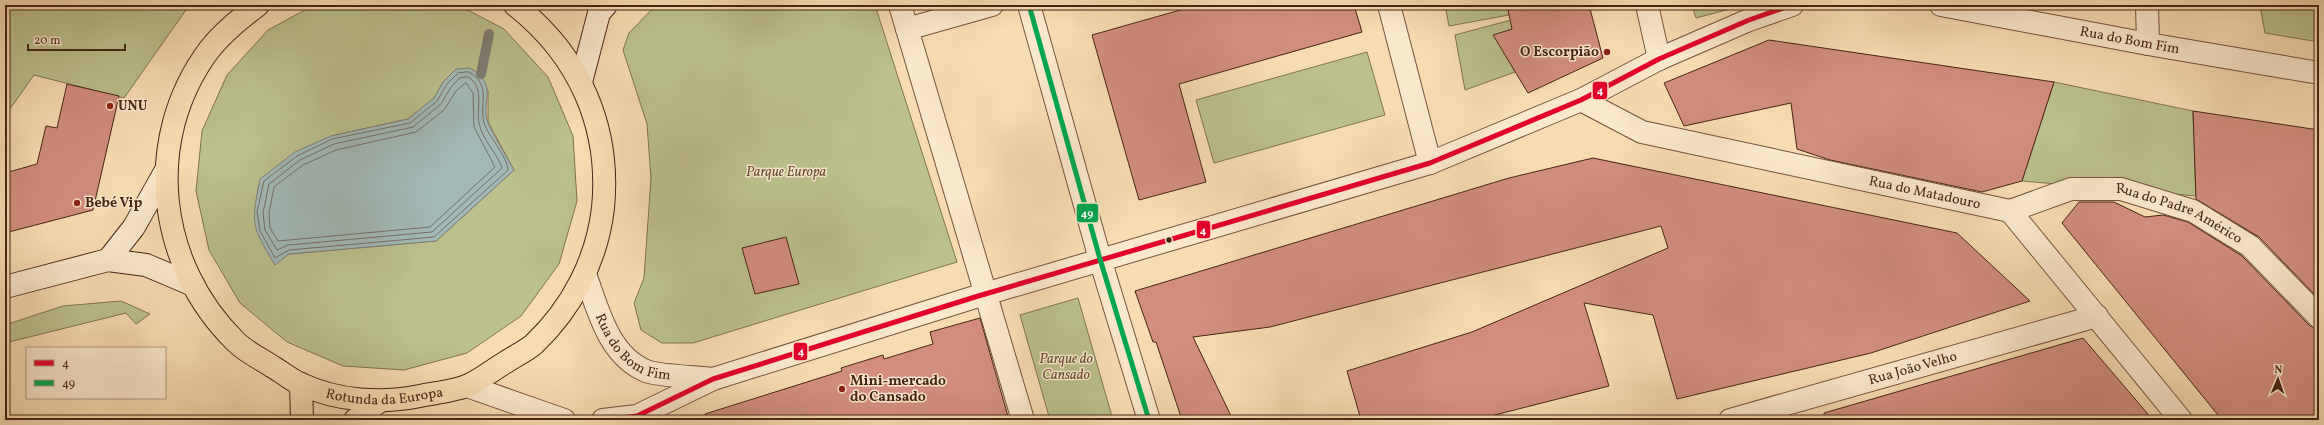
<svg xmlns="http://www.w3.org/2000/svg" width="2324" height="425" font-family="Vollkorn,serif">
	<style>
		.green { fill: #bbc08d; stroke: #817251; fill-rule: evenodd }
		.water { fill: #a1b9b7; stroke: #7d7d76 }
		.lines { fill: none; stroke-linecap: round; stroke-linejoin: round }
		.shore { stroke: #746e66; stroke-width: 1 }
		.stream { stroke: #7d7d76; stroke-width: 10 }
		.building { fill: #d28d7e; stroke: #472415 }
		.minor-casing { stroke: #73523c; stroke-width: 24 }
		.secondary-casing { stroke: #472415; stroke-width: 24 }
		.primary-casing { stroke: #472415; stroke-width: 24 }
		.minor { stroke: #fae8cd; stroke-width: 22 }
		.secondary { stroke: #fae8cd; stroke-width: 22 }
		.primary { stroke: #f7dcb2; stroke-width: 22 }
		.bus-1-casing { stroke: #fae8cd; stroke-width: 8 }
		.bus-2-casing { stroke: #fae8cd; stroke-width: 8 }
		.bus-1 { stroke: #e4002b; stroke-width: 5 }
		.bus-2 { stroke: #00a651; stroke-width: 5 }
		.poi-dot { fill: #8f2418; stroke: #fae8cd; stroke-width: 1.5 }
		.bus-dot { fill: #472415; stroke: #fae8cd; stroke-width: 1.5 }
		.labels { text-anchor: middle; dominant-baseline: central; stroke-width: 3; stroke-linejoin: round; paint-order: stroke }
		.street-label { font-size: 14px; fill: #472415; stroke: #fae8cd }
		.poi-label { font-size: 14px; font-weight: bold; fill: #472415; stroke: #fae8cd; text-anchor: start }
		.park-label { font-size: 14px; font-style: italic; fill: #644b33; stroke: #fae8cd }
		.line-badge { stroke: #fae8cd; stroke-width: 1.5 }
		.badge-label { font-size: 11px; text-anchor: middle; font-weight: bold; fill: #fff }
	</style>
	<rect width="100%" height="100%" fill="#f7dcb2"/>
	<filter id="stains"><feTurbulence type="fractalNoise" baseFrequency=".005" numOctaves="4"/><feColorMatrix values="0 0 0 0 .2 0 0 0 0 .09 0 0 0 0 .02 0 0 0 .5 -.17"/></filter>
	<radialGradient id="worn" r=".72"><stop offset=".6" stop-color="#630" stop-opacity="0"/><stop offset="1" stop-color="#630" stop-opacity=".3"/></radialGradient>
	<g class="green">
		<polygon points="5,5 185,5 188,7 124,98 34,75 5,116"/>
		<path d="M314,5H458L504,29L548,77L573,136L577,201L559,264L521,316L467,353L404,370L343,366L287,342L240,303L209,250L196,191L202,131L227,75L268,30ZM443,82L488,90V122L514,170L436,241L289,254L331,136L408,119L435,98Z"/>
		<polygon points="656,5 875,5 957,262 693,343 662,343 641,330 634,303 644,278 651,178 647,124 623,50 629,33"/>
		<polygon points="1445,5 1507,5 1509,15 1449,26"/>
		<polygon points="1692,5 1740,5 1741,6 1696,18"/>
		<polygon points="2319,5 2319,42 2265,33 2260,6"/>
		<polygon points="1511,20 1512,29 1494,35 1515,72 1465,90 1455,35"/>
		<polygon points="1367,52 1385,115 1214,163 1196,100"/>
		<polygon points="2054,82 2193,111 2196,196 2022,181"/>
		<polygon points="1078,298 1113,420 1050,420 1020,315"/>
		<polygon points="121,301 150,314 136,324 126,313 5,343 5,325 63,306"/>
	</g>
	<path class="water" d="M470,68C500,86 480,101 488,123C495,139 506,155 514,170L436,241L289,254L275,265C251,226 251,224 260,179L295,152L331,136L408,119L434,98L443,82L456,69Z"/>
	<g class="lines">
		<g class="shore">
			<path d="M469,72C492,85 479,103 484,123C488,136 508,157 508,170L434,237L289,250L275,258L260,231L257,212L264,181L297,156L332,139L410,123L437,101L447,84L458,73Z"/>
			<path d="M468,77C485,87 476,107 479,123C482,139 497,153 502,168L432,232L288,245L277,250L265,230L263,213L269,184L300,160L334,144L413,127L441,104L451,87L460,78Z"/>
			<polygon points="466,83 473,93 474,127 495,167 430,227 278,241 270,228 269,213 274,187 303,165 336,150 416,132 444,110 456,91"/>
		</g>
		<polyline class="stream" points="481,74 489,34"/>
	</g>
	<g class="building">
		<polygon points="1198,5 1354,5 1362,32 1179,84 1206,182 1139,200 1092,35"/>
		<polygon points="1507,5 1589,5 1603,58 1528,93 1493,35 1512,29"/>
		<polygon points="1769,40 2054,82 2022,181 1982,192 1830,160 1797,149 1791,103 1684,126 1664,83"/>
		<polygon points="67,84 119,96 93,210 5,233 5,173 37,164 46,126 57,128"/>
		<polygon points="2193,111 2319,130 2319,299 2259,237 2196,199"/>
		<polygon points="1593,158 1957,233 2030,301 1871,353 1677,399 1653,315 1584,303 1609,386 1475,420 1361,420 1347,371 1472,332 1668,248 1661,226 1270,327 1193,337 1233,420 1182,420 1156,342 1153,342 1135,291 1509,178"/>
		<polygon points="2079,202 2114,202 2145,217 2163,215 2188,222 2242,256 2310,326 2319,329 2319,420 2222,420 2062,223"/>
		<polygon points="786,237 799,284 755,294 742,248"/>
		<polygon points="980,318 1009,420 706,420 705,414 842,371 841,368 883,355 884,359 933,344 930,332"/>
		<polygon points="2083,338 2153,420 1825,420 1824,413"/>
	</g>
	<g class="lines">
		<g class="minor-casing">
			<g id="minor">
				<polyline points="900,5 1023,420"/>
				<polyline points="1029,5 1100,259 1149,420"/>
				<polyline points="1389,5 1430,163"/>
				<polyline points="1647,5 1659,59"/>
				<path id="s1" d="M1941,5L2148,44L2319,73"/>
				<polyline points="2147,5 2148,44"/>
				<polyline points="907,29 992,5"/>
				<path id="s2" d="M1581,100L1642,132L2010,211L2181,420"/>
				<path id="s3" d="M2010,211L2071,189H2121L2193,211L2250,246L2319,317"/>
				<path id="s4" d="M585,274C598,309 608,355 646,371C658,376 698,377 713,379"/>
				<polyline points="467,386 564,420"/>
				<polyline points="603,420 637,416 713,379 975,297 1430,163 1581,100 1659,59 1749,20 1792,5"/>
				<path id="s5" d="M1730,420L2097,316"/>
			</g>
		</g>
		<g class="secondary-casing">
			<g id="secondary">
				<polyline points="581,82 599,13 606,5"/>
				<polyline points="108,260 134,227 166,170"/>
				<polyline points="5,287 108,260 146,265 191,284"/>
			</g>
		</g>
		<g class="primary-casing">
			<g id="primary">
				<path id="s6" d="M258,5C240,19 223,32 209,50C142,140 157,265 236,342C246,352 261,359 273,367C282,372 291,380 301,384C337,401 381,404 420,396C435,393 455,391 469,385C482,379 494,369 506,362C515,356 526,351 534,344C572,308 597,260 603,208C611,127 579,55 515,5"/>
				<polyline points="301,384 302,420"/>
				<polyline points="355,420 380,401"/>
			</g>
		</g>
		<use href="#minor" class="minor"/>
		<use href="#secondary" class="secondary"/>
		<use href="#primary" class="primary"/>
		<g class="bus-1-casing">
			<polyline id="bus-1" points="603,420 637,416 713,379 975,297 1430,163 1581,100 1659,59 1749,20 1792,5"/>
		</g>
		<g class="bus-2-casing">
			<polyline id="bus-2" points="1029,5 1100,259 1149,420"/>
		</g>
		<use href="#bus-1" class="bus-1"/>
		<use href="#bus-2" class="bus-2"/>
	</g>
	<g class="poi-dot">
		<circle cx="1607" cy="52" r="4"/>
		<circle cx="110" cy="106" r="4"/>
		<circle cx="77" cy="203" r="4"/>
		<circle cx="842" cy="389" r="4"/>
	</g>
	<circle class="bus-dot" cx="1169" cy="240" r="3.5"/>
	<g class="labels">
		<g class="street-label">
			<text stroke="none"><textPath href="#s1" startOffset="192">Rua do Bom Fim</textPath></text>
			<text stroke="none"><textPath href="#s2" startOffset="358">Rua do Matadouro</textPath></text>
			<text stroke="none"><textPath href="#s3" startOffset="178">Rua do Padre Américo</textPath></text>
			<text stroke="none"><textPath href="#s4" startOffset="93">Rua do Bom Fim</textPath></text>
			<text stroke="none"><textPath href="#s5" startOffset="190">Rua João Velho</textPath></text>
			<text stroke="none"><textPath href="#s6" startOffset="550">Rotunda da Europa</textPath></text>
		</g>
		<g class="poi-label">
			<text x="1599" y="52" text-anchor="end">O Escorpião</text>
			<text x="118" y="106">UNU</text>
			<text x="85" y="203">Bebé Vip</text>
			<text x="850" y="381">Mini-mercado<tspan x="850" dy="16">do Cansado</tspan></text>
		</g>
		<g class="park-label">
			<text x="786" y="172">Parque Europa</text>
			<text x="1066" y="359">Parque do<tspan x="1066" dy="16">Cansado</tspan></text>
		</g>
	</g>
	<g class="line-badge">
		<rect x="1592" y="81" width="16" height="19" rx="4" fill="#e4002b"/>
		<rect x="1076" y="203" width="23" height="20" rx="4" fill="#00a651"/>
		<rect x="1196" y="220" width="15" height="19" rx="4" fill="#e4002b"/>
		<rect x="793" y="342" width="15" height="19" rx="4" fill="#e4002b"/>
	</g>
	<g class="badge-label">
		<text x="1600" y="94">4</text>
		<text x="1087" y="217">49</text>
		<text x="1203" y="234">4</text>
		<text x="801" y="355">4</text>
	</g>
	<rect width="2324" height="425" fill="none" stroke="#f7dcb2" stroke-width="20"/>
	<rect x="6" y="6" width="2312" height="413" fill="none" stroke="#472415" stroke-width="2"/>
	<rect x="10" y="10" width="2304" height="405" fill="none" stroke="#472415"/>
	<rect x="26" y="347" width="140" height="52" fill="#fae8cd" stroke="#b29a83"/>
	<rect x="34" y="360" width="20" height="6" fill="#e4002b" stroke="#b29a83"/>
	<text x="62" y="367" font-size="12" fill="#472415">4</text>
	<rect x="34" y="380" width="20" height="6" fill="#00a651" stroke="#b29a83"/>
	<text x="62" y="387" font-size="12" fill="#472415">49</text>
	<g transform="translate(2278 379) rotate(2)" stroke="#fae8cd" stroke-width="3" paint-order="stroke">
	<path d="M0-3L7 15L0 10L-7 15Z" fill="#472415"/>
	<text y="-6" font-size="11" font-weight="bold" text-anchor="middle" fill="#472415">N</text>
	</g>
	<path d="M28 44v6h97v-6" fill="none" stroke="#472415" stroke-width="2"/>
	<text x="34" y="44" font-size="12" fill="#472415" stroke="#fae8cd" stroke-width="3" paint-order="stroke">20 m</text>
	<rect width="100%" height="100%" filter="url(#stains)"/>
	<rect width="100%" height="100%" fill="url(#worn)"/>
</svg>
